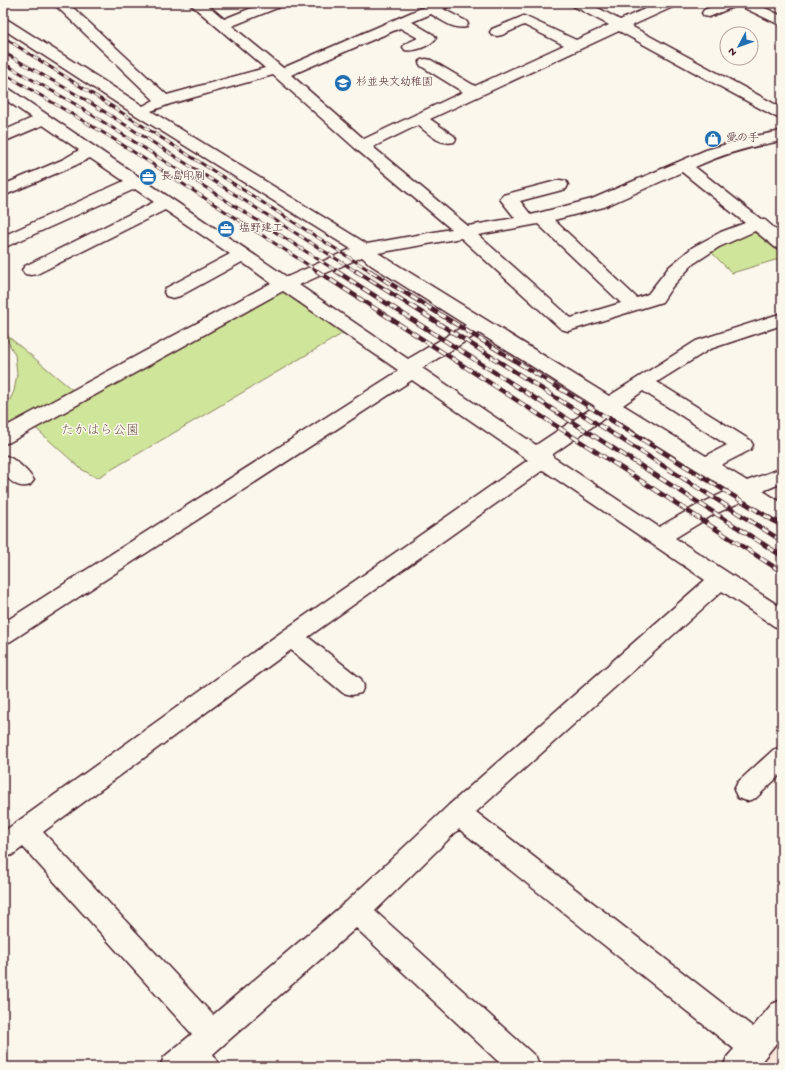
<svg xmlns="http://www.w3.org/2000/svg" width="785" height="1070" font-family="'Gochi Hand','Klee One',sans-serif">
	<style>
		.built { fill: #fae6da }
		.green { fill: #cfe59a; stroke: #8c8262 }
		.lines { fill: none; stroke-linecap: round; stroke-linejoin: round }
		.minor-casing { stroke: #4a1f2b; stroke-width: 3 }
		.minor { fill: #fbf7ec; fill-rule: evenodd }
		.rail-far1-casing { stroke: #4a1f2b; stroke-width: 3 }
		.rail-casing { stroke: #4a1f2b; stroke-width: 4.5 }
		.rail-far1 { stroke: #fbf7ec; stroke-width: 2; stroke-dasharray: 6; stroke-linecap: butt }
		.rail { stroke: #fbf7ec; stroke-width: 3; stroke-dasharray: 8; stroke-linecap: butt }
		.labels { text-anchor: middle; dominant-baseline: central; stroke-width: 3; stroke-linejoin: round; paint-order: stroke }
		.far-poi-label { font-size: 11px; fill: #4a1f2b; stroke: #fbf7ec; text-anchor: start }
		.park-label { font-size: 13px; fill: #6b5047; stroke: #fbf7ec }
	</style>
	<rect width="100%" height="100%" fill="#fbf7ec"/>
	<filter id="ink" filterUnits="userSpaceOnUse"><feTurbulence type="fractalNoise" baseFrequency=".025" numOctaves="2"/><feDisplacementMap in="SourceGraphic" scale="8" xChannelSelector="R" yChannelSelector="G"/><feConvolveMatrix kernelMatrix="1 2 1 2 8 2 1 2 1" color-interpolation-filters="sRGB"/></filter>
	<g filter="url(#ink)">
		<polygon class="built" points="782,1034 782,1067 753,1067"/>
		<g class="green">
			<polygon points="750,232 757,233 782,254 782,258 732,273 711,252"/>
			<polygon points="283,288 347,331 97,478 81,469 32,425"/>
			<polygon points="3,332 75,392 3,431 3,414 14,391 17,374 15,355"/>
		</g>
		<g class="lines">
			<g class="minor-casing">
				<g id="minor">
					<path d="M53,3H68L167,95L265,68L189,3H205L224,19L264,3H284L282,6L232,26L283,68L433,3H452L450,6L443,9L466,21L468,24L466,27C454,30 441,20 431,14L412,22L434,35L436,38C431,46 414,52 405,50L403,47L405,44L418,38L400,28L291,75L364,139L463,92L421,66L419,63L421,60L426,59L431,60L475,86L564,45L524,25L502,35L497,36L492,35L490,32L492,29L524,16L576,40L609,25L573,6L571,3H589L620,20L658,3H677L675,6L631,26L782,108V119L776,117L619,31L430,119L454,136L456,139L454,142C440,146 428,133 418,125L373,147L468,226L515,218L500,199L503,195L560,180L566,181L568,185L566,189L520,201L531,215L592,199L706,150L755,136L782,131V141C752,146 723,154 695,167L762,220H765L782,235V249L776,248L755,231L719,247L693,264L672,287L662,302L575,329L568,331L561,329L461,238L378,253L609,396L696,341L782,313V325L710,349L657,382L750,440L753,445L750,450L721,465L747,481L782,468V483L763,491L782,503V521L774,518L745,500L711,516L675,538L782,608V629L774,626L722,591L476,812L753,1027L772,1004L782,1000V1036L757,1067H723L727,1057L734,1049L459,829L375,911L536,1057L540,1067H504L356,928L213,1054L220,1067H160L164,1057L192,1034L23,847L12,855L3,858V832L283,631L528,460L412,380L11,641L3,644V623L397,372L398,370L283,291L10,442L3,444V428L271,283L242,262L180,296L173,298L166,296L164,292L166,288L230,254L165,210L37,274L31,275L25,274L22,270L25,266L154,202L135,189L3,248V236L124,181L90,158L76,165L3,196V185L64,159L79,150L43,125L3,142V131L32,118L3,98V86L8,88L287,277L351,249L134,114L3,29V19L8,20L143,106L154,100ZM273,75L356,149L451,229L367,244L151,111L170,104ZM682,172L745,223L721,232L693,247L669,267L648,294L637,298L554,220L604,207ZM538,224L621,303L571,318L478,235ZM362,257L371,265L466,325L408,359L299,285ZM479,333L595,406L536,445L422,368ZM643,391L727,445L706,456L623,405ZM609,415L729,490L696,506L659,527L553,457V454ZM543,470L705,580L449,805L346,902L213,1015L43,832L291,650L343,693L352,695L361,693L364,686L361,679L308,637Z"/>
					<polygon points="720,3 755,3 782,16 782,26 738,5 709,17 704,16 702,13 704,10"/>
					<path d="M3,455C15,458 27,470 34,480L30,485C18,489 12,482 3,474Z"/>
					<polygon points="782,747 782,773 756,798 747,801 738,798 734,790 738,782 773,750"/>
				</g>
			</g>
			<use href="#minor" class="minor"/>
			<g class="rail-far1-casing">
				<g id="rail-far1">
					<polyline points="3,37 372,272"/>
					<polyline points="3,52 86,100 357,272"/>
					<polyline points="3,63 75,104 338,272"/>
					<polyline points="3,73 112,138 319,272"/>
				</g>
			</g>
			<g class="rail-casing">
				<g id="rail">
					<polyline points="317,271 782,572"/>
					<polyline points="336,271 782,556"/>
					<polyline points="356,271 782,541"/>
					<polyline points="370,271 782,526"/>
				</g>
			</g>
			<use href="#rail-far1" class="rail-far1"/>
			<use href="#rail" class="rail"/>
		</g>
	</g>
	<defs>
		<g id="school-disc" transform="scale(0.9)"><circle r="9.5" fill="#1f6fb2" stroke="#fbf7ec"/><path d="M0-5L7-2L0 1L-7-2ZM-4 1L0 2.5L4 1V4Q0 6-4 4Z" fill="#fff"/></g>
		<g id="shop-disc" transform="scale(0.9)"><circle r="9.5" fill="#1f6fb2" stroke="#fbf7ec"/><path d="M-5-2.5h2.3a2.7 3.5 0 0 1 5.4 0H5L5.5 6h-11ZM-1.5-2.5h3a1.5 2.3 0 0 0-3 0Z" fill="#fff"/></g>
		<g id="office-disc" transform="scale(0.9)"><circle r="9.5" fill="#1f6fb2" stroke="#fbf7ec"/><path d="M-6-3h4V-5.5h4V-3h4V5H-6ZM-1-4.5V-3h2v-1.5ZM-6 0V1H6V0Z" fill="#fff"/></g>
	</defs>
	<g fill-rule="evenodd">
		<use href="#school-disc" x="343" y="83"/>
		<use href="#shop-disc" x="713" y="139"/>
		<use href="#office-disc" x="148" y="177"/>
		<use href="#office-disc" x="226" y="229"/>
	</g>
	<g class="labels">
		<g class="far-poi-label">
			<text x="356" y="83">杉並央文幼稚園</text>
			<text x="726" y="139">愛の手</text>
			<text x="161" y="177">長島印刷</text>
			<text x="239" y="229">塩野建工</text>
		</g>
		<g class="park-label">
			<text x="100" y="431">たかはら公園</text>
		</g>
	</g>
	<rect width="785" height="1070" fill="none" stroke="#fbf7ec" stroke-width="16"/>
	<rect x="8" y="8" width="769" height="1054" fill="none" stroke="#4a1f2b" stroke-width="1.5" filter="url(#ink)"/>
	<g transform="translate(739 46) rotate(229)"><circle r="19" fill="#fbf7ec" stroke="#b4a19f"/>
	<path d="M0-3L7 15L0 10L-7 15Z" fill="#1f6fb2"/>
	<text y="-6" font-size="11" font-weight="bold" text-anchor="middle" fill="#4a1f2b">N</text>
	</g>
</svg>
